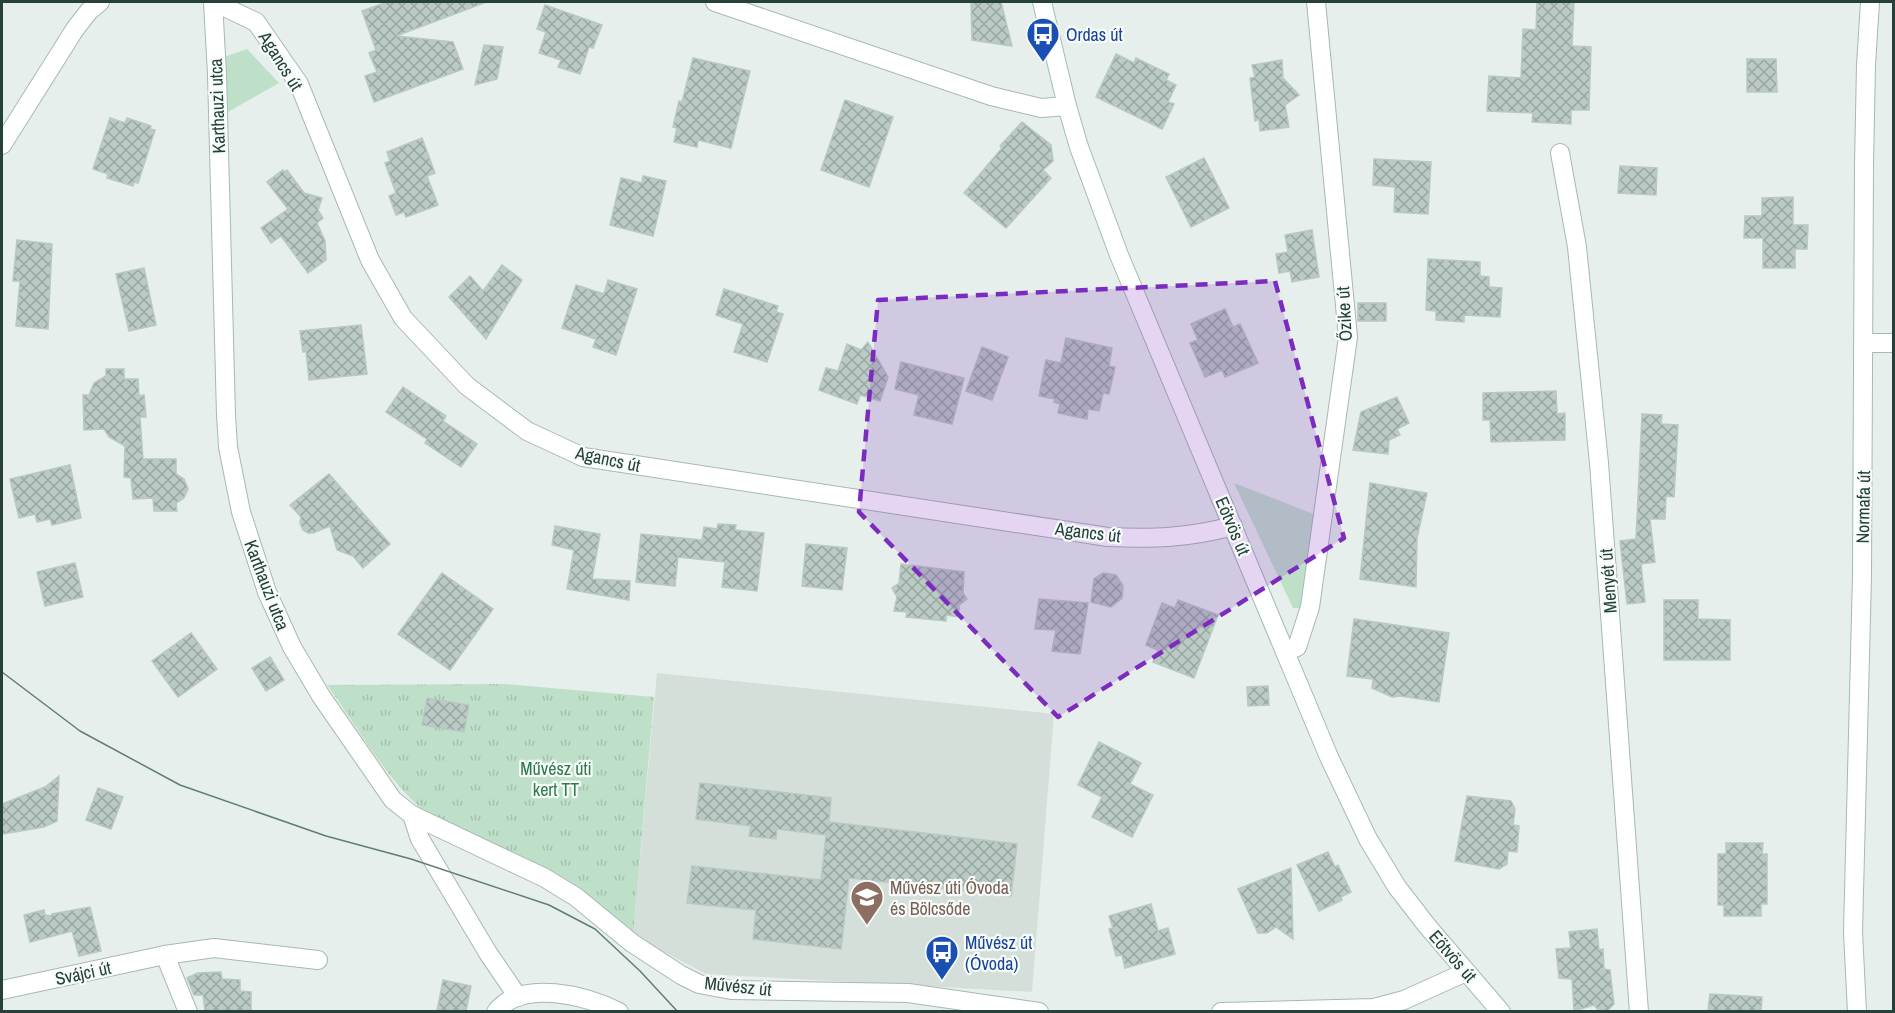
<svg xmlns="http://www.w3.org/2000/svg" width="1895" height="1013" font-family="'Archivo Narrow',sans-serif">
	<style>
		.built { fill: #d4dfda }
		.green { fill: #bfe0c8 }
		.park { fill: url(#park-tufts) }
		.building { fill: url(#building-cross-hatch); stroke: #b8c9c2; stroke-width: 1.5 }
		.lines { fill: none; stroke-linecap: round; stroke-linejoin: round }
		.street-casing { stroke: #a8b8b2; stroke-width: 20 }
		.secondary-casing { stroke: #a4bbb3; stroke-width: 20 }
		.street { stroke: #fff; stroke-width: 18 }
		.secondary { stroke: #fff; stroke-width: 18 }
		.tram { stroke: #5f7d75; stroke-width: 1.5 }
		.marked { fill: #7b2cbf; fill-opacity: 0.2; stroke: #7b2cbf; stroke-width: 4.5; stroke-dasharray: 12 8; stroke-linejoin: round }
		.labels { text-anchor: middle; dominant-baseline: central; stroke-width: 4.5; stroke-linejoin: round; paint-order: stroke }
		.transit-label { font-size: 18px; fill: #164399; stroke: #f7fbf9; text-anchor: start }
		.street-label { font-size: 18px; fill: #24423a; stroke: #f7fbf9 }
		.park-label { font-size: 18px; fill: #2d7a4b; stroke: #f7fbf9 }
		.education-label { font-size: 18px; fill: #785e54; stroke: #f7fbf9; text-anchor: start }
	</style>
	<defs>
		<pattern id="park-tufts" width="24" height="20" patternUnits="userSpaceOnUse" patternTransform="scale(1.5)"><rect width="24" height="20" fill="#bfe0c8"/><path d="M3 7l-1-3M5 7V3M7 7l1-3M15 17l-1-3M17 17v-4M19 17l1-3" fill="none" stroke="#a4c1ad"/></pattern>
		<pattern id="building-cross-hatch" width="8" height="8" patternUnits="userSpaceOnUse" patternTransform="scale(1.5)"><rect width="8" height="8" fill="#bbcac4"/><path d="M0 0l8 8M0 8l8-8" fill="none" stroke="#98a6a0"/></pattern>
	</defs>
	<rect width="100%" height="100%" fill="#e6efeb"/>
	<polygon class="built" points="657,673 1054,714 1032,992 706,974 633,936"/>
	<g class="green">
		<polygon points="247,49 279,83 228,112 224,57"/>
		<polygon points="1234,483 1316,515 1301,608 1293,608"/>
	</g>
	<path class="park" d="M505,684L654,697L633,936L424,811C385,778 357,726 327,685Z"/>
	<g class="building">
		<polygon points="387,2 483,2 484,3 396,36 453,42 463,69 374,102 365,76 377,72 369,53 376,50 362,11"/>
		<polygon points="971,2 1001,2 1012,46 972,40"/>
		<polygon points="1537,2 1574,2 1572,46 1591,47 1589,110 1571,110 1571,124 1532,122 1533,113 1487,111 1489,76 1521,78 1523,29 1536,30"/>
		<polygon points="545,5 602,25 593,48 589,47 580,74 558,67 561,60 539,53 546,32 537,29"/>
		<polygon points="484,45 503,47 497,79 475,85"/>
		<polygon points="1116,54 1134,63 1136,58 1169,74 1166,80 1176,85 1168,102 1174,104 1162,129 1096,97"/>
		<polygon points="693,58 750,71 731,148 698,140 697,147 674,142 677,128 673,127 679,101 682,102"/>
		<polygon points="1747,59 1776,59 1777,92 1747,92"/>
		<polygon points="1282,60 1283,78 1299,95 1285,105 1289,127 1260,131 1259,119 1255,121 1250,78 1255,77 1252,65"/>
		<polygon points="845,100 893,117 869,187 821,170"/>
		<polygon points="110,118 125,123 127,118 151,126 150,129 155,130 138,183 134,182 133,186 107,178 108,174 93,169"/>
		<polygon points="1022,122 1051,145 1053,161 1043,170 1051,178 1006,228 964,193 1002,148 1000,146"/>
		<polygon points="422,138 435,173 427,176 438,205 406,217 404,212 396,215 389,196 396,193 385,163 390,161 387,152"/>
		<polygon points="1204,158 1229,208 1191,227 1166,177"/>
		<polygon points="1374,159 1431,162 1428,214 1394,212 1395,187 1373,185"/>
		<polygon points="1620,166 1657,168 1656,195 1618,193"/>
		<polygon points="283,170 284,172 287,170 304,193 322,198 318,210 323,218 317,223 325,241 326,260 308,273 281,236 271,243 261,228 288,209 267,182"/>
		<polygon points="643,176 666,181 653,236 610,225 621,178 642,183"/>
		<polygon points="1793,197 1793,225 1808,225 1807,249 1795,249 1795,268 1763,268 1763,238 1744,238 1745,216 1762,216 1762,198"/>
		<polygon points="1312,230 1319,277 1292,282 1290,271 1279,273 1276,254 1288,252 1285,235"/>
		<polygon points="17,240 52,244 48,329 16,326 20,281 13,281"/>
		<polygon points="1428,259 1480,262 1480,276 1489,277 1489,287 1502,288 1500,317 1464,315 1464,322 1436,320 1436,311 1426,310"/>
		<polygon points="502,265 522,280 486,339 449,297 470,276 483,291"/>
		<polygon points="144,268 156,325 129,331 116,274"/>
		<polygon points="608,280 637,289 616,355 593,347 596,339 562,328 576,285 604,294"/>
		<polygon points="724,289 778,306 776,312 783,314 767,362 734,352 743,324 716,315"/>
		<rect x="1358" y="303" width="28" height="18"/>
		<polygon points="1225,309 1233,327 1240,324 1258,363 1225,377 1222,370 1205,377 1190,343 1198,340 1191,324"/>
		<polygon points="361,325 367,374 309,380 306,351 303,352 300,331"/>
		<polygon points="1066,338 1112,348 1109,366 1115,367 1109,394 1103,393 1099,411 1088,409 1087,419 1058,413 1060,404 1054,402 1055,399 1039,396 1046,360 1061,363"/>
		<polygon points="868,342 888,377 880,401 860,395 857,404 819,390 826,368 838,371 847,344 861,350"/>
		<polygon points="982,347 1008,357 992,400 966,391"/>
		<polygon points="901,362 964,378 952,424 914,415 919,395 895,389"/>
		<polygon points="106,369 124,369 124,379 138,379 139,396 144,395 146,417 140,417 143,459 176,459 176,474 184,479 188,489 184,498 176,503 177,511 154,511 153,498 133,499 131,478 124,477 125,446 109,437 104,429 84,430 83,395 89,395 94,383 106,376"/>
		<polygon points="403,387 446,416 443,421 477,444 461,467 425,443 427,439 386,412"/>
		<polygon points="1556,391 1557,414 1565,413 1565,440 1491,442 1490,420 1483,420 1483,393"/>
		<polygon points="1397,397 1409,423 1397,429 1400,435 1389,440 1388,454 1353,450 1361,412"/>
		<polygon points="1642,414 1662,415 1661,424 1678,425 1674,497 1666,496 1665,519 1650,519 1655,562 1641,564 1645,602 1627,604 1620,541 1636,539"/>
		<polygon points="70,465 81,518 52,525 50,519 37,522 35,514 19,518 10,479"/>
		<polygon points="329,474 390,544 363,568 353,556 337,550 330,526 313,533 308,533 303,530 300,523 301,517 290,505"/>
		<polygon points="1370,483 1427,493 1417,538 1416,587 1360,579"/>
		<polygon points="718,524 736,525 735,530 764,533 757,591 722,587 725,562 678,557 675,586 636,582 641,534 702,540 704,527 717,529"/>
		<polygon points="555,526 600,534 592,579 630,581 629,600 567,589 574,550 552,545"/>
		<polygon points="806,544 847,548 842,590 802,586"/>
		<polygon points="75,563 83,597 45,606 37,572"/>
		<polygon points="901,564 964,572 963,593 967,599 959,605 959,617 946,615 946,621 906,617 907,612 894,611 897,597 892,588 899,583"/>
		<polygon points="442,573 493,609 450,670 398,634"/>
		<polygon points="1103,573 1116,575 1123,586 1122,598 1111,607 1091,602 1094,579"/>
		<polygon points="1039,599 1088,603 1080,654 1052,651 1056,630 1035,629"/>
		<polygon points="1178,600 1218,615 1194,678 1153,662 1158,650 1146,645 1162,603 1175,608"/>
		<polygon points="1664,600 1698,600 1698,619 1730,620 1730,660 1664,660"/>
		<polygon points="1354,619 1449,633 1439,702 1401,696 1392,697 1372,688 1373,679 1347,676"/>
		<polygon points="191,633 217,669 178,697 152,661"/>
		<polygon points="270,657 284,680 266,691 252,668"/>
		<polygon points="1268,686 1269,705 1248,706 1247,687"/>
		<polygon points="427,698 469,705 464,732 422,725"/>
		<polygon points="1099,742 1141,763 1130,784 1153,795 1132,837 1092,817 1102,797 1078,785"/>
		<polygon points="59,776 57,821 44,827 2,834 2,804 45,787"/>
		<polygon points="700,783 831,798 829,822 1017,844 1011,896 849,878 841,949 753,939 756,910 687,903 692,866 821,880 826,835 777,829 776,839 749,836 751,826 696,819"/>
		<polygon points="98,788 123,797 111,829 86,820"/>
		<polygon points="1467,796 1511,801 1515,809 1513,825 1519,826 1517,852 1508,851 1507,864 1499,869 1455,861"/>
		<polygon points="1726,843 1763,843 1762,854 1767,854 1767,904 1761,904 1761,916 1724,916 1724,905 1718,905 1718,854 1726,854"/>
		<polygon points="1328,852 1335,867 1338,865 1351,892 1341,897 1342,900 1319,911 1297,865"/>
		<polygon points="1291,868 1293,939 1276,927 1267,933 1258,933 1238,889"/>
		<polygon points="1151,904 1158,931 1168,928 1175,954 1125,968 1122,955 1116,956 1109,929 1113,928 1109,916"/>
		<polygon points="90,907 101,951 79,956 72,931 30,942 24,915 44,910 45,915 51,916 52,914"/>
		<polygon points="1597,929 1599,950 1603,949 1604,969 1610,970 1614,1004 1607,1011 1599,1011 1594,1005 1574,1011 1572,979 1559,978 1556,949 1571,948 1569,932"/>
		<polygon points="221,972 222,979 240,980 240,991 251,992 251,1011 205,1011 203,995 194,995 187,978 198,973"/>
		<polygon points="443,980 471,986 466,1011 437,1011"/>
		<polygon points="1710,994 1762,997 1761,1011 1708,1011"/>
	</g>
	<g class="lines">
		<g class="street-casing">
			<g id="street">
				<polyline points="213,2 217,74 226,415 228,447 241,512 267,592 292,647 321,696 393,800 412,815 420,839 488,953 518,997"/>
				<path d="M214,2L256,22L299,84L370,260L403,318L467,386L527,431L583,457L1108,537C1153,539 1188,538 1233,526"/>
				<polyline points="715,2 991,96 1041,108 1067,106"/>
				<polyline points="2,145 75,29 89,11 100,2"/>
				<polyline points="1560,153 1577,247 1599,463 1639,1012"/>
				<polyline points="1864,343 1894,343"/>
				<polyline points="1285,652 1297,647 1310,607 1348,337 1316,2"/>
				<polyline points="412,815 545,878 576,897 632,943 681,975 699,984 731,990 908,993 1039,1012"/>
				<polyline points="165,955 188,1012"/>
				<polyline points="2,990 165,955 214,948 318,960"/>
				<path d="M496,1012C522,978 587,996 619,1012"/>
				<polyline points="1221,1012 1374,1008 1404,1000 1466,972"/>
				<polyline points="1857,1012 1853,932 1862,576 1864,165 1866,65 1870,2"/>
			</g>
		</g>
		<g class="secondary-casing">
			<polyline id="secondary" points="1042,2 1067,106 1079,147 1119,255 1329,757 1368,839 1397,887 1428,927 1501,1012"/>
		</g>
		<use href="#street" class="street"/>
		<use href="#secondary" class="secondary"/>
		<polyline class="tram" points="2,672 80,731 180,785 326,836 411,859 549,905 595,929 640,971 678,1012"/>
	</g>
	<path class="marked" d="M1275,281L1344,538L1058,717L859,512L878,300Z"/>
	<defs>
		<g id="bus-pin" transform="scale(1.725)"><path d="M0 17L-7.5 6A9.5 9.5 0 1 1 7.5 6Z" fill="#1a4fb4" stroke="#f7fbf9"/><path d="M-5-6H5V4H4V6H2V4H-2V6H-4V4H-5ZM-3.5-4V0h7V-4ZM-3.5 1.2v1.5H-2V1.2ZM2 1.2v1.5H3.5V1.2Z" fill="#fff"/></g>
		<g id="school-pin" transform="scale(1.725)"><path d="M0 17L-7.5 6A9.5 9.5 0 1 1 7.5 6Z" fill="#8d6e63" stroke="#f7fbf9"/><path d="M0-5L7-2L0 1L-7-2ZM-4 1L0 2.5L4 1V4Q0 6-4 4Z" fill="#fff"/></g>
	</defs>
	<g fill-rule="evenodd">
		<use href="#bus-pin" x="1043" y="34"/>
		<use href="#school-pin" x="867" y="897"/>
		<use href="#bus-pin" x="942" y="952"/>
	</g>
	<g class="labels">
		<g class="transit-label">
			<text x="1066" y="34">Ordas út</text>
			<text x="965" y="942">Művész út<tspan x="965" dy="21">(Óvoda)</tspan></text>
		</g>
		<g class="street-label">
			<text transform="translate(281 61) rotate(58)">Agancs út</text>
			<text transform="translate(217 106) rotate(-92)">Karthauzi utca</text>
			<text transform="translate(1344 314) rotate(-93)">Őzike út</text>
			<text transform="translate(608 459) rotate(12)">Agancs út</text>
			<text transform="translate(1863 507) rotate(-89)">Normafa út</text>
			<text transform="translate(1233 526) rotate(67)">Eötvös út</text>
			<text transform="translate(1088 532) rotate(7)">Agancs út</text>
			<text transform="translate(1608 581) rotate(-94)">Menyét út</text>
			<text transform="translate(267 585) rotate(69)">Karthauzi utca</text>
			<text transform="translate(1453 956) rotate(49)">Eötvös út</text>
			<text transform="translate(83 973) rotate(-12)">Svájci út</text>
			<text transform="translate(738 986) rotate(6)">Művész út</text>
		</g>
		<g class="park-label">
			<text x="556" y="768">Művész úti<tspan x="556" dy="21">kert TT</tspan></text>
		</g>
		<g class="education-label">
			<text x="890" y="887">Művész úti Óvoda<tspan x="890" dy="21">és Bölcsőde</tspan></text>
		</g>
	</g>
	<rect width="1895" height="1013" fill="none" stroke="#24423a" stroke-width="6"/>
</svg>
